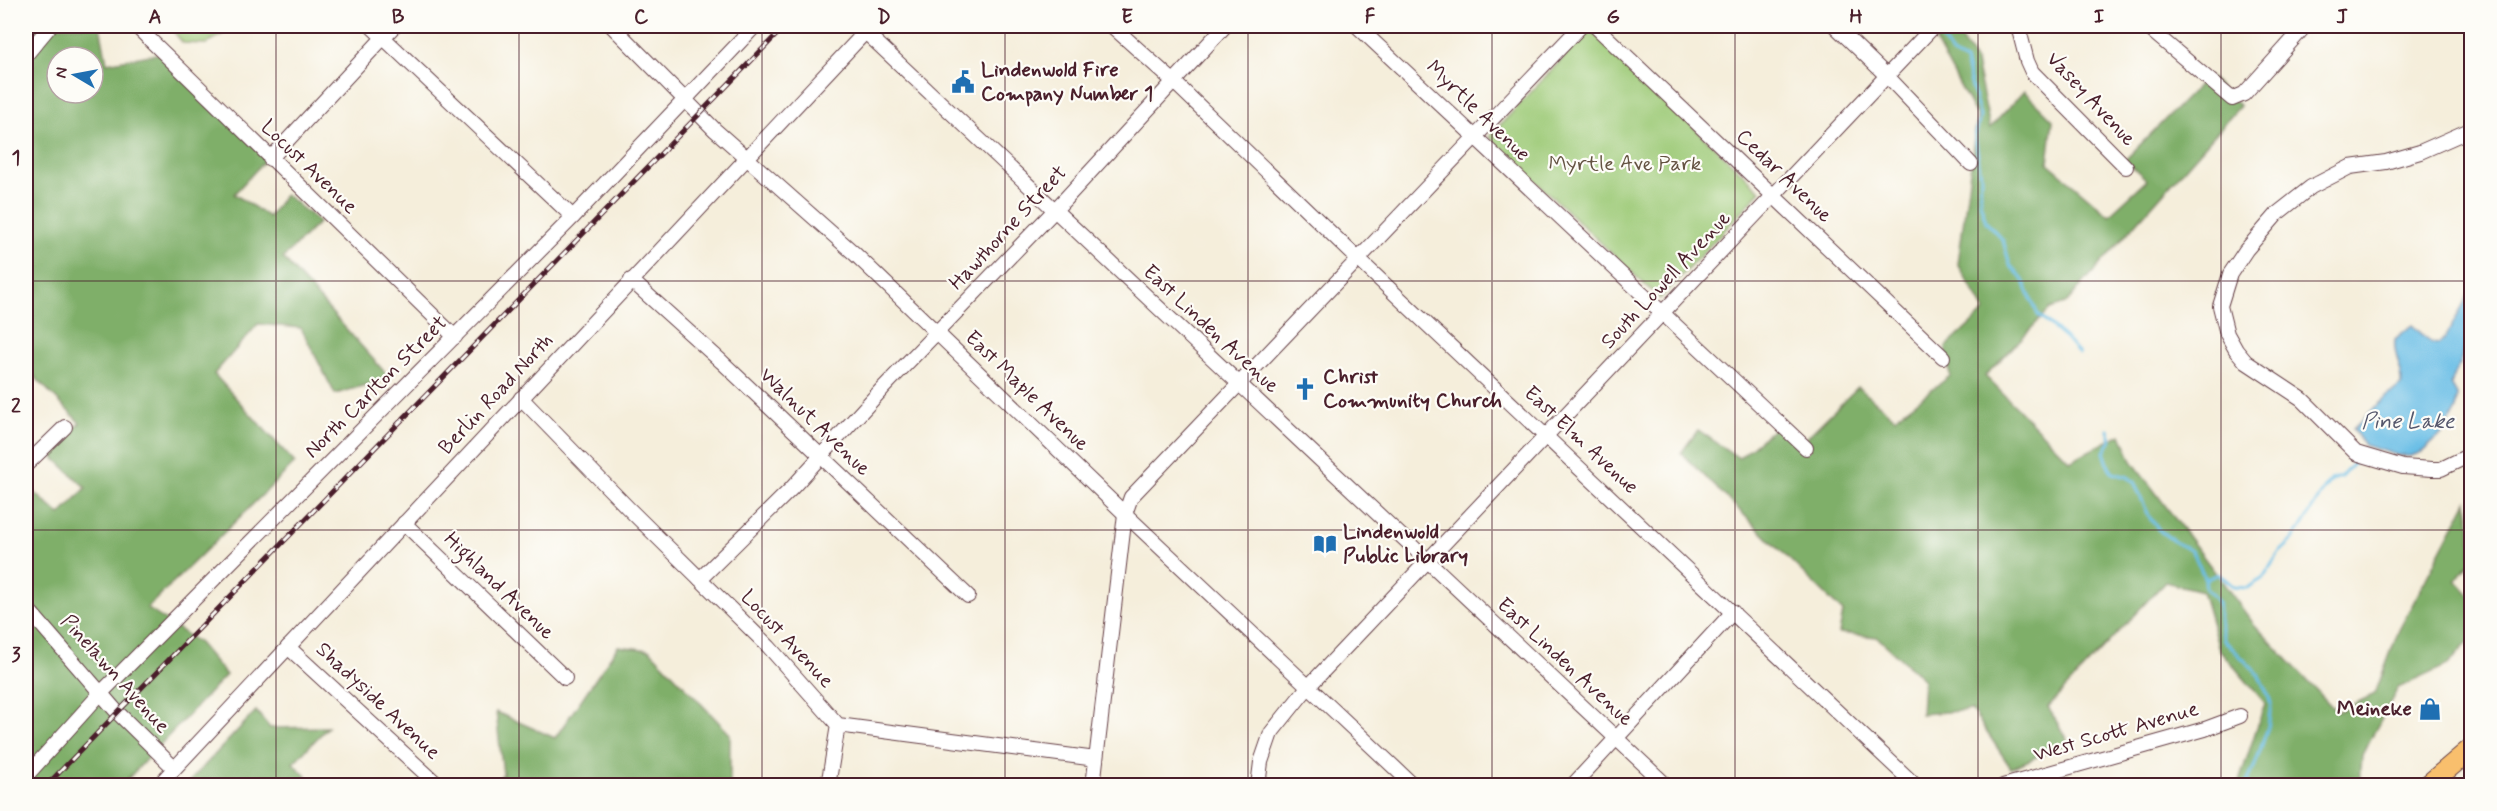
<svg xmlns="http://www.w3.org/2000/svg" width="2497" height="811" font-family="Mynerve,sans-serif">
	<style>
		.green { fill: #9fcb79; stroke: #747552; stroke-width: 1.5 }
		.forest { fill: #7faf69; stroke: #64674a; stroke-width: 1.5; fill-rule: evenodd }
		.water { fill: #69bee6; stroke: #5a6e88; stroke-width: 1.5 }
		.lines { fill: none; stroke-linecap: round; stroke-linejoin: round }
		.stream { stroke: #69bee6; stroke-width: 3 }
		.minor-casing { stroke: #643e45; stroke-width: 16 }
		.highway-casing { stroke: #643e45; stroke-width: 22 }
		.minor { stroke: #fff; stroke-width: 14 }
		.highway { stroke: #f9bf6d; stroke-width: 20 }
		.rail-casing { stroke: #4a1f2b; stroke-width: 5 }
		.rail { stroke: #fdfcf7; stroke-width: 3; stroke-dasharray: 9; stroke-linecap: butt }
		.grid { fill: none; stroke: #4a1f2b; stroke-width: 1.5; stroke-opacity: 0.55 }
		.labels { text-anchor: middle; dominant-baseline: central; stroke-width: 4.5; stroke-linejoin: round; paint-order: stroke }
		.poi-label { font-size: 21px; font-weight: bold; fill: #4a1f2b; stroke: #fdfcf7; text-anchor: start }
		.street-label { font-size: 21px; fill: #4a1f2b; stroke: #fdfcf7 }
		.park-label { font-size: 21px; fill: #645342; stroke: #fdfcf7 }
		.water-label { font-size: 22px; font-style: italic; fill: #55576c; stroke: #fdfcf7 }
		.neatline { fill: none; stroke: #4a1f2b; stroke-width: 2 }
		.grid-label { font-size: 20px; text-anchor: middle; font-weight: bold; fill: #4a1f2b }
	</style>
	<rect width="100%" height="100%" fill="#fdfcf7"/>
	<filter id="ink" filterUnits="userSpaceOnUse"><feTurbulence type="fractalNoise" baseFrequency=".0167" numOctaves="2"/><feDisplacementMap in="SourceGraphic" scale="12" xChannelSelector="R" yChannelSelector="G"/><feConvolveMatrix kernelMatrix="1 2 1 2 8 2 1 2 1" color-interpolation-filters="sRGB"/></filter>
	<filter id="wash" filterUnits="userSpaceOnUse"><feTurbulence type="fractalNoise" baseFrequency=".008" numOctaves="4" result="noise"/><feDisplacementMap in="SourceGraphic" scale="24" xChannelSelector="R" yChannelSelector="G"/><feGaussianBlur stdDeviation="1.35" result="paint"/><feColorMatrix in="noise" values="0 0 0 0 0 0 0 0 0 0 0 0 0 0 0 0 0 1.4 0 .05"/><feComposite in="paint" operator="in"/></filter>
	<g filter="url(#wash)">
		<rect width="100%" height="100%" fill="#f5eedb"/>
		<g class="green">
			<polygon points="169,26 236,26 206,44 183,43"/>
			<polygon points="1590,29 1761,191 1660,299 1489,137"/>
		</g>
		<g class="forest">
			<path d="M26,26H100L107,63L161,53L268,157L234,194L269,217L285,194L319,222L283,258L390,378L335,394L301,328L258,324L214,374L295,463L147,608L199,643L226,675L122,785H26V485L60,515L86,488L47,451L80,423L26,368ZM57,57H93V93H57Z"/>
			<polygon points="1946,26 1952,26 1976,62 1990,128 2024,91 2053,120 2048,163 2109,215 2147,180 2125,160 2208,76 2240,106 2065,304 2050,309 1985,376 2070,461 2121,434 2132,461 2253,623 2337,712 2375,694 2399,630 2467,501 2471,529 2471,560 2456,580 2471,597 2471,639 2448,665 2398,688 2362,755 2360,785 2238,785 2265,703 2219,649 2202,591 2165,582 2048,707 2069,743 2011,768 1972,710 1921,714 1923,679 1877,637 1839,633 1843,612 1681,453 1698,430 1739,458 1781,423 1804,440 1858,387 1895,418 1950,376 1946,347 1985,311 1958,264 1977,117 1936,42"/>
			<polygon points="618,646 650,650 730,734 730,785 492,785 503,774 496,712 555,738"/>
			<polygon points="256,711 270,728 328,727 293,763 315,785 186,785"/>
		</g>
		<path class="water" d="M2471,290V333L2451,384L2457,395L2456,409L2443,433L2422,452L2411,456H2400L2364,445L2353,429L2379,403L2402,384C2403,368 2392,353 2395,339L2412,325L2432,343L2439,344L2445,338Z"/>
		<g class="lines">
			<g class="stream">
				<polyline points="1939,34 1952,54 1965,61 1980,117 1975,137 1981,176 1980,202 1986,222 2003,240 2010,265 2023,280 2038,315 2065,338 2079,354"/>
				<polyline points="2108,430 2111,440 2104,452 2109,467 2113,473 2128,477 2134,482 2150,518 2159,530 2176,543 2190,550 2195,556 2205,579 2206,588 2218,602 2220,625 2224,640 2258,674 2269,697 2271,704 2268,727 2255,765 2245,786"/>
				<polyline points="2206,579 2219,574 2234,587 2247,588 2262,579 2279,553 2293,540 2330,480 2341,477 2359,457"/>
			</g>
		</g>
	</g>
	<g filter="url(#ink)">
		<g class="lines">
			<g class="minor-casing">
				<g id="minor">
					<polyline points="136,26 455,337"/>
					<polyline points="371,26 573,217"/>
					<polyline points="612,26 715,130 855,254 1125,514 1414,786"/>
					<polyline points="859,26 1667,786"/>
					<polyline points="1112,26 1173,81 1359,260 1916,786"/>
					<polyline points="1357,26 1806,448"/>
					<polyline points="1595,26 1943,357"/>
					<polyline points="1835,26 1887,76 1971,164"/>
					<polyline points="2018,26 2027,61 2032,72 2126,167"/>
					<polyline points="2146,26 2232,99 2244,94 2305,26"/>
					<polyline points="26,55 50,26"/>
					<polyline points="2472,129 2420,152 2386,162 2350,167 2311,187 2278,213 2246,250 2230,274 2220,306 2227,334 2236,350 2246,362 2302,399 2356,453 2403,467 2432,469 2441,469 2472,454"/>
					<polyline points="270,159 394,26"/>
					<polyline points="631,280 722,362 968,596"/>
					<polyline points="521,398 628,508 769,647 838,725 1096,759"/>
					<polyline points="26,465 65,427"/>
					<polyline points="404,523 565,678"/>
					<polyline points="700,579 791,489 883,388 1055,210 1225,26"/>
					<polyline points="26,607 117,712 174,768"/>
					<polyline points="288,647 439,786"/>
					<polyline points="26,776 100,694 573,217 755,26"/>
					<polyline points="158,786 870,27"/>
					<polyline points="828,786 838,725"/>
					<polyline points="1093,786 1125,514 1131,497 1581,26"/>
					<polyline points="1258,786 1261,762 1271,733 1308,687 1934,26"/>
					<polyline points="1572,786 1733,612"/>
					<polyline points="2003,786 2205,729 2240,716"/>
				</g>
			</g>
			<g class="highway-casing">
				<polyline id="highway" points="2427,786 2472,748"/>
			</g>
			<use href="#minor" class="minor"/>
			<use href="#highway" class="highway"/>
			<g class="rail-casing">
				<polyline id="rail" points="46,786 785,26"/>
			</g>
			<use href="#rail" class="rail"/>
		</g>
	</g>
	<path class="grid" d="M276,26V786M519,26V786M762,26V786M1005,26V786M1248,26V786M1492,26V786M1735,26V786M1978,26V786M2221,26V786M26,281H2472M26,530H2472"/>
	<defs>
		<g id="civic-bare" transform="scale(1.8)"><path d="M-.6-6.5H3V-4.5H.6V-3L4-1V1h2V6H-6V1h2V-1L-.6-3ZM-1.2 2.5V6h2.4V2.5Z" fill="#1f6fb2" stroke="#fdfcf7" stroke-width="2.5" paint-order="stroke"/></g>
		<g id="church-bare" transform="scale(1.8)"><path d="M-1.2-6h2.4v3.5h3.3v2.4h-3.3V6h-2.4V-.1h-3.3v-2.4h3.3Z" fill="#1f6fb2" stroke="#fdfcf7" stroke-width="2.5" paint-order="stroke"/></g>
		<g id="library-bare" transform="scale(1.8)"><path d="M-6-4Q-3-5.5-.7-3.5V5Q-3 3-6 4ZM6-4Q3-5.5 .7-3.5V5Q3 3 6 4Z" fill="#1f6fb2" stroke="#fdfcf7" stroke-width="2.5" paint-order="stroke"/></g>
		<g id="shop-bare" transform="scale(1.8)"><path d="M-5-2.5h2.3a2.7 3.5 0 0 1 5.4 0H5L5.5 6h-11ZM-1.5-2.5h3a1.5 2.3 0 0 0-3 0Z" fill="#1f6fb2" stroke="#fdfcf7" stroke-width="2.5" paint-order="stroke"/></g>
	</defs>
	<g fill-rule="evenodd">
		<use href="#civic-bare" x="963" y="82"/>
		<use href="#church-bare" x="1305" y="389"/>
		<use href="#library-bare" x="1325" y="544"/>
		<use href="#shop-bare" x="2430" y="709"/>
	</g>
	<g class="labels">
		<g class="poi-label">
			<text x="981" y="70">Lindenwold Fire<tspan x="981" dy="24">Company Number 1</tspan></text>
			<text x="1323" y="377">Christ<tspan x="1323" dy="24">Community Church</tspan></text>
			<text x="1343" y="532">Lindenwold<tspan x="1343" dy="24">Public Library</tspan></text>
			<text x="2412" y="709" text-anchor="end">Meineke</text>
		</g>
		<g class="street-label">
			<text transform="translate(2091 99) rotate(47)">Vasey Avenue</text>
			<text transform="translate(1478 111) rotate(44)">Myrtle Avenue</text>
			<text transform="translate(309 167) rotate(44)">Locust Avenue</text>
			<text transform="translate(1784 176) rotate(44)">Cedar Avenue</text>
			<text transform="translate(1008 228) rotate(-47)">Hawthorne Street</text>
			<text transform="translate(1666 280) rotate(-47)">South Lowell Avenue</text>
			<text transform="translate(1211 329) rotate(43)">East Linden Avenue</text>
			<text transform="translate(376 387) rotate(-45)">North Carlton Street</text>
			<text transform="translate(1027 391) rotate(44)">East Maple Avenue</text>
			<text transform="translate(496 394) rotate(-47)">Berlin Road North</text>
			<text transform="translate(815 422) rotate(44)">Walnut Avenue</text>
			<text transform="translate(1581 440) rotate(43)">East Elm Avenue</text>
			<text transform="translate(499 586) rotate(44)">Highland Avenue</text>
			<text transform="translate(787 639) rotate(47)">Locust Avenue</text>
			<text transform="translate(1565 662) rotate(43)">East Linden Avenue</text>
			<text transform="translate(115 674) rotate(48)">Pinelawn Avenue</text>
			<text transform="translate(378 701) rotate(43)">Shadyside Avenue</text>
			<text transform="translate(2116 732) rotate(-16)">West Scott Avenue</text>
		</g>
		<g class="park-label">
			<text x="1625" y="164">Myrtle Ave Park</text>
		</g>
		<g class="water-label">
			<text x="2408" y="422">Pine Lake</text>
		</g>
	</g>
	<rect width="2497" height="811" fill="none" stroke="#fdfcf7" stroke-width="66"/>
	<g transform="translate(75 75) rotate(280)"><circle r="28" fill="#fdfcf7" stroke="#b5a4a5" stroke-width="1.5"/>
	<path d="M0-4.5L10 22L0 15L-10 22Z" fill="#1f6fb2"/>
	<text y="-9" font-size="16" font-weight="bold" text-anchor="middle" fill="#4a1f2b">N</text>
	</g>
	<rect x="33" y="33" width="2431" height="745" class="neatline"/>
	<g class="grid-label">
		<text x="155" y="23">A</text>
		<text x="398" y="23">B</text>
		<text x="641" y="23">C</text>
		<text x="884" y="23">D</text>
		<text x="1127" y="23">E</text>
		<text x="1370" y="23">F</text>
		<text x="1613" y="23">G</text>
		<text x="1856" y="23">H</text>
		<text x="2099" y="23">I</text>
		<text x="2342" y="23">J</text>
		<text x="16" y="164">1</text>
		<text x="16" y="412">2</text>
		<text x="16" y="661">3</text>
	</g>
</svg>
